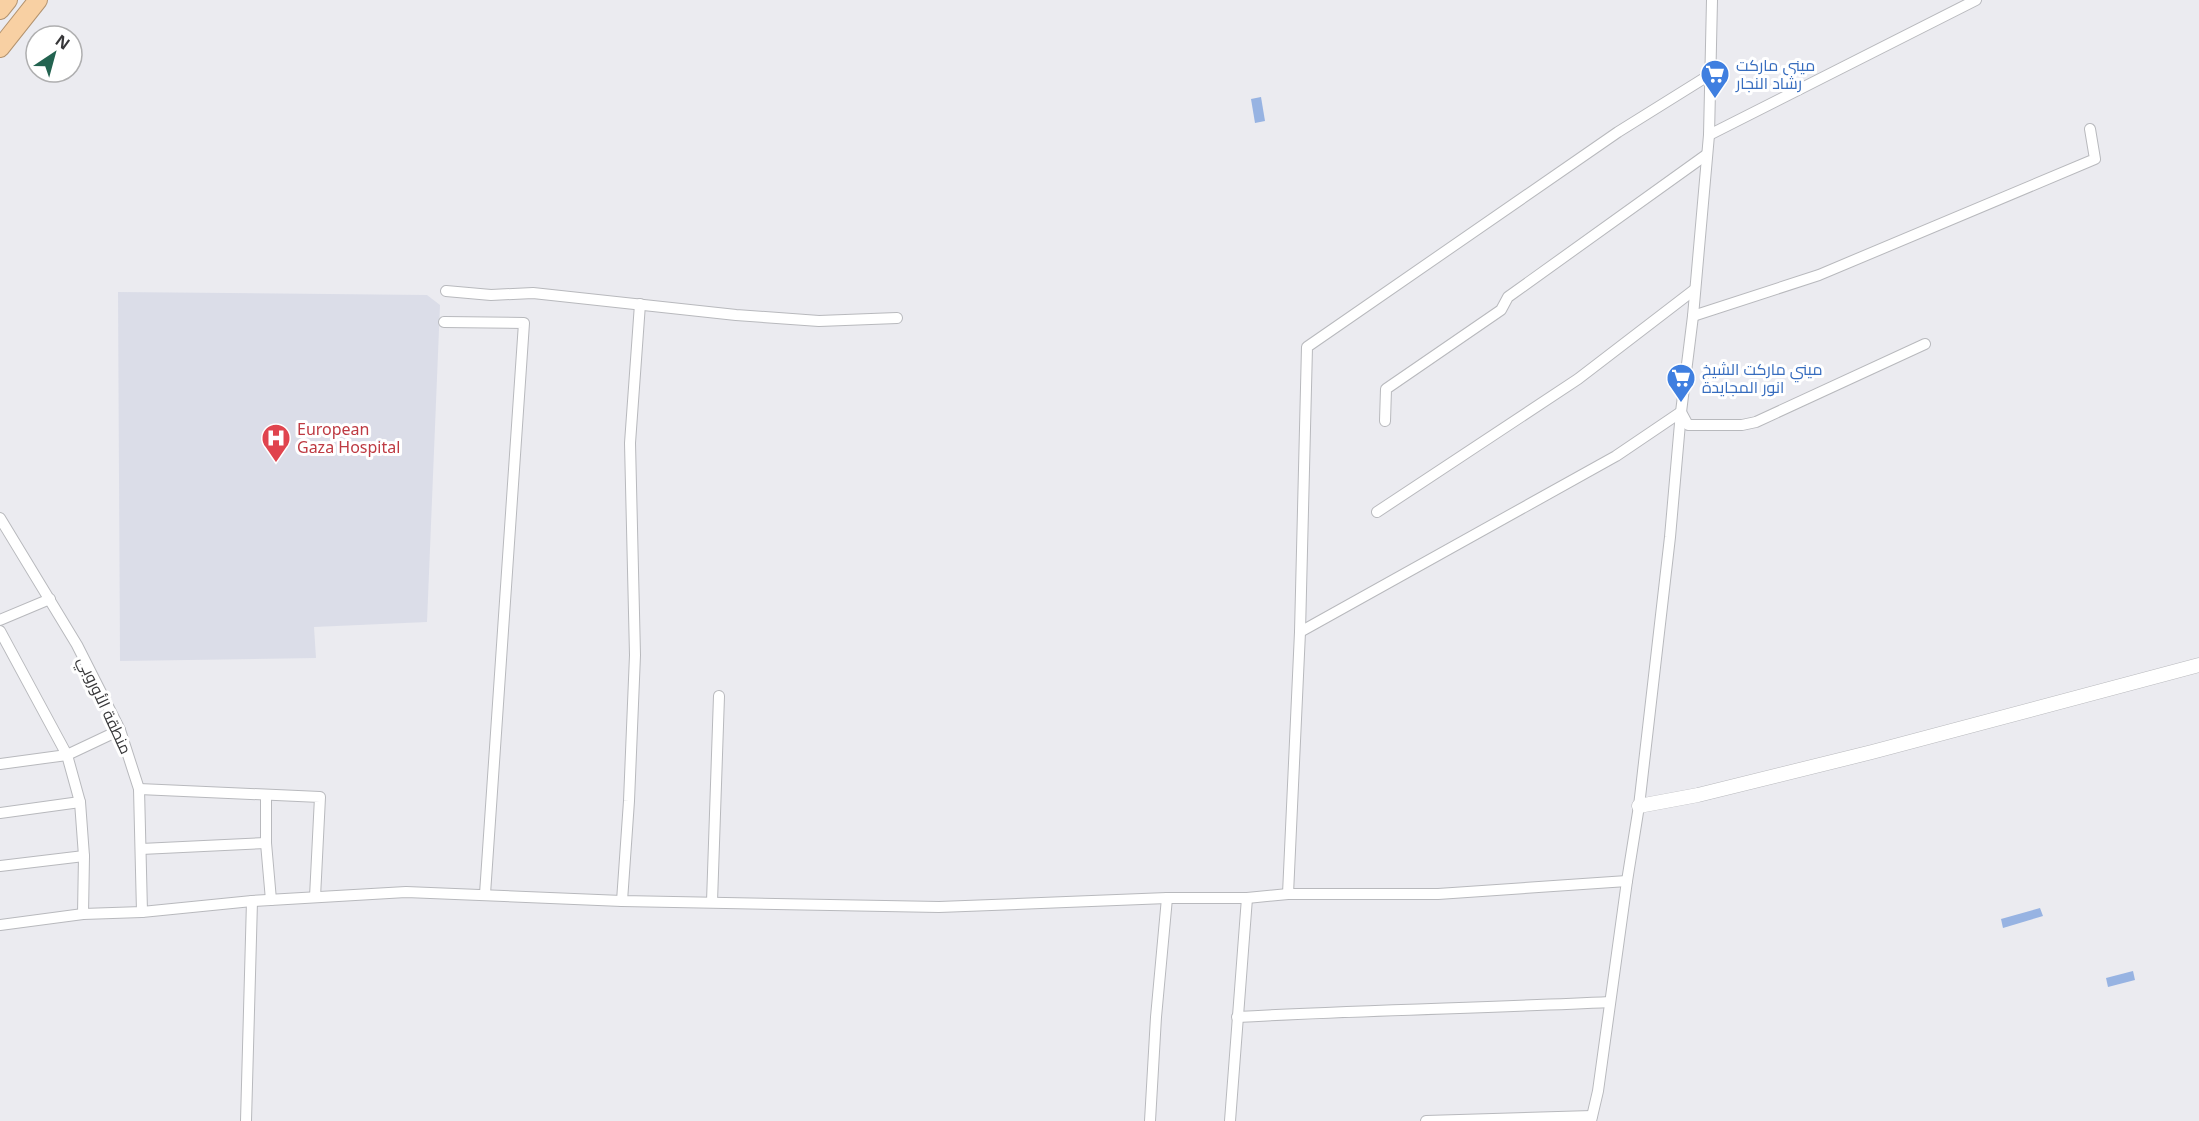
<svg xmlns="http://www.w3.org/2000/svg" width="2199" height="1121" font-family="'Noto Sans',Cairo,sans-serif">
	<style>
		.built { fill: #dbdde8 }
		.water { fill: #97b3e2 }
		.lines { fill: none; stroke-linecap: round; stroke-linejoin: round }
		.minor-casing { stroke: #b8b9bd; stroke-width: 12 }
		.tertiary-casing { stroke: #b8b9bd; stroke-width: 15 }
		.trunk-casing { stroke: #b3936f; stroke-width: 20 }
		.minor { stroke: #fff; stroke-width: 10 }
		.tertiary { stroke: #fff; stroke-width: 14 }
		.trunk { stroke: #f8d0a3; stroke-width: 18 }
		.labels { text-anchor: middle; dominant-baseline: central; stroke-width: 6; stroke-linejoin: round; paint-order: stroke }
		.shop-label { font-size: 16px; fill: #366cbe; stroke: #fff; text-anchor: start }
		.health-label { font-size: 16px; fill: #be3a42; stroke: #fff; text-anchor: start }
		.street-label { font-size: 16px; fill: #373739; stroke: #fff }
	</style>
	<rect width="100%" height="100%" fill="#ebebf0"/>
	<polygon class="built" points="118,292 427,295 440,305 427,622 314,627 316,658 120,661"/>
	<g class="water">
		<polygon points="1261,97 1265,121 1255,123 1251,99"/>
		<polygon points="2040,908 2043,916 2003,928 2001,919"/>
		<polygon points="2133,971 2135,980 2108,987 2106,978"/>
	</g>
	<g class="lines">
		<g class="minor-casing">
			<g id="minor">
				<polyline points="1709,135 1976,0"/>
				<polyline points="446,291 491,295 533,293 736,315 819,321 897,318"/>
				<polyline points="1693,316 1819,275 2095,159 2090,129"/>
				<polyline points="444,322 524,323 485,894"/>
				<polyline points="1385,421 1386,389 1501,310 1508,297 1706,155"/>
				<polyline points="1377,512 1578,379 1694,290"/>
				<polyline points="0,518 77,645 120,730 139,789 142,912"/>
				<polyline points="0,620 50,599"/>
				<polyline points="0,631 67,755 80,802 84,856 83,914"/>
				<polyline points="1300,632 1616,456 1681,412 1688,425 1742,425 1756,422 1925,344"/>
				<polyline points="0,764 67,755 120,730"/>
				<polyline points="139,789 320,797 315,897"/>
				<polyline points="266,796 266,843 271,900"/>
				<polyline points="0,813 80,802"/>
				<polyline points="141,849 266,843"/>
				<polyline points="0,866 84,856"/>
				<polyline points="1288,894 1300,632 1307,347 1618,132 1711,74"/>
				<polyline points="622,901 629,801 635,655 630,443 640,304"/>
				<polyline points="712,902 719,696"/>
				<polyline points="0,925 83,914 142,912 252,901 406,892 622,901 939,907 1167,898 1247,898 1288,894 1438,894 1627,881"/>
				<path d="M1237,1017C1361,1010 1485,1008 1610,1002"/>
				<polyline points="246,1121 252,901"/>
				<polyline points="1150,1121 1156,1017 1167,898"/>
				<polyline points="1230,1121 1247,898"/>
				<polyline points="1426,1121 1592,1116"/>
				<polyline points="1591,1121 1598,1091 1627,881 1639,806 1670,537 1681,412 1693,316 1709,135 1712,0"/>
			</g>
		</g>
		<g class="tertiary-casing">
			<polyline id="tertiary" points="1639,806 1698,795 1872,752 2199,665"/>
		</g>
		<g class="trunk-casing">
			<g id="trunk">
				<polyline points="0,10 8,0"/>
				<polyline points="0,48 38,0"/>
			</g>
		</g>
		<use href="#minor" class="minor"/>
		<use href="#tertiary" class="tertiary"/>
		<use href="#trunk" class="trunk"/>
	</g>
	<defs>
		<g id="supermarket-pin" transform="scale(1.5)"><path d="M0 17L-7.5 6A9.5 9.5 0 1 1 7.5 6Z" fill="#3f7fe0" stroke="#fff"/><path d="M-6-5.5h2.5l.6 2H6L4.5 2H-2.5L-4.4-4H-6ZM-1.5 3.2a1.3 1.3 0 1 0 .1 0ZM3 3.2a1.3 1.3 0 1 0 .1 0Z" fill="#fff"/></g>
		<g id="hospital-pin" transform="scale(1.5)"><path d="M0 17L-7.5 6A9.5 9.5 0 1 1 7.5 6Z" fill="#e0444e" stroke="#fff"/><path d="M-5-5h3v3.5h4V-5h3V5h-3V1.5h-4V5h-3Z" fill="#fff"/></g>
	</defs>
	<g fill-rule="evenodd">
		<use href="#supermarket-pin" x="1715" y="74"/>
		<use href="#supermarket-pin" x="1681" y="378"/>
		<use href="#hospital-pin" x="276" y="438"/>
	</g>
	<g class="labels">
		<g class="shop-label">
			<text x="1736" y="65">ميني ماركت<tspan x="1736" dy="18">رشاد النجار</tspan></text>
			<text x="1702" y="369">ميني ماركت الشيخ<tspan x="1702" dy="18">انور المجايدة</tspan></text>
		</g>
		<g class="health-label">
			<text x="297" y="429">European<tspan x="297" dy="18">Gaza Hospital</tspan></text>
		</g>
		<g class="street-label">
			<text transform="translate(105 705) rotate(65)">منطقة الأوروبي</text>
		</g>
	</g>
	<g transform="translate(54 54) rotate(36)"><circle r="28" fill="#ffffff" stroke="#afafb0" stroke-width="1.5"/>
	<path d="M0-4.5L10 22L0 15L-10 22Z" fill="#236350"/>
	<text y="-9" font-size="16" font-weight="bold" text-anchor="middle" fill="#373739">N</text>
	</g>
</svg>
